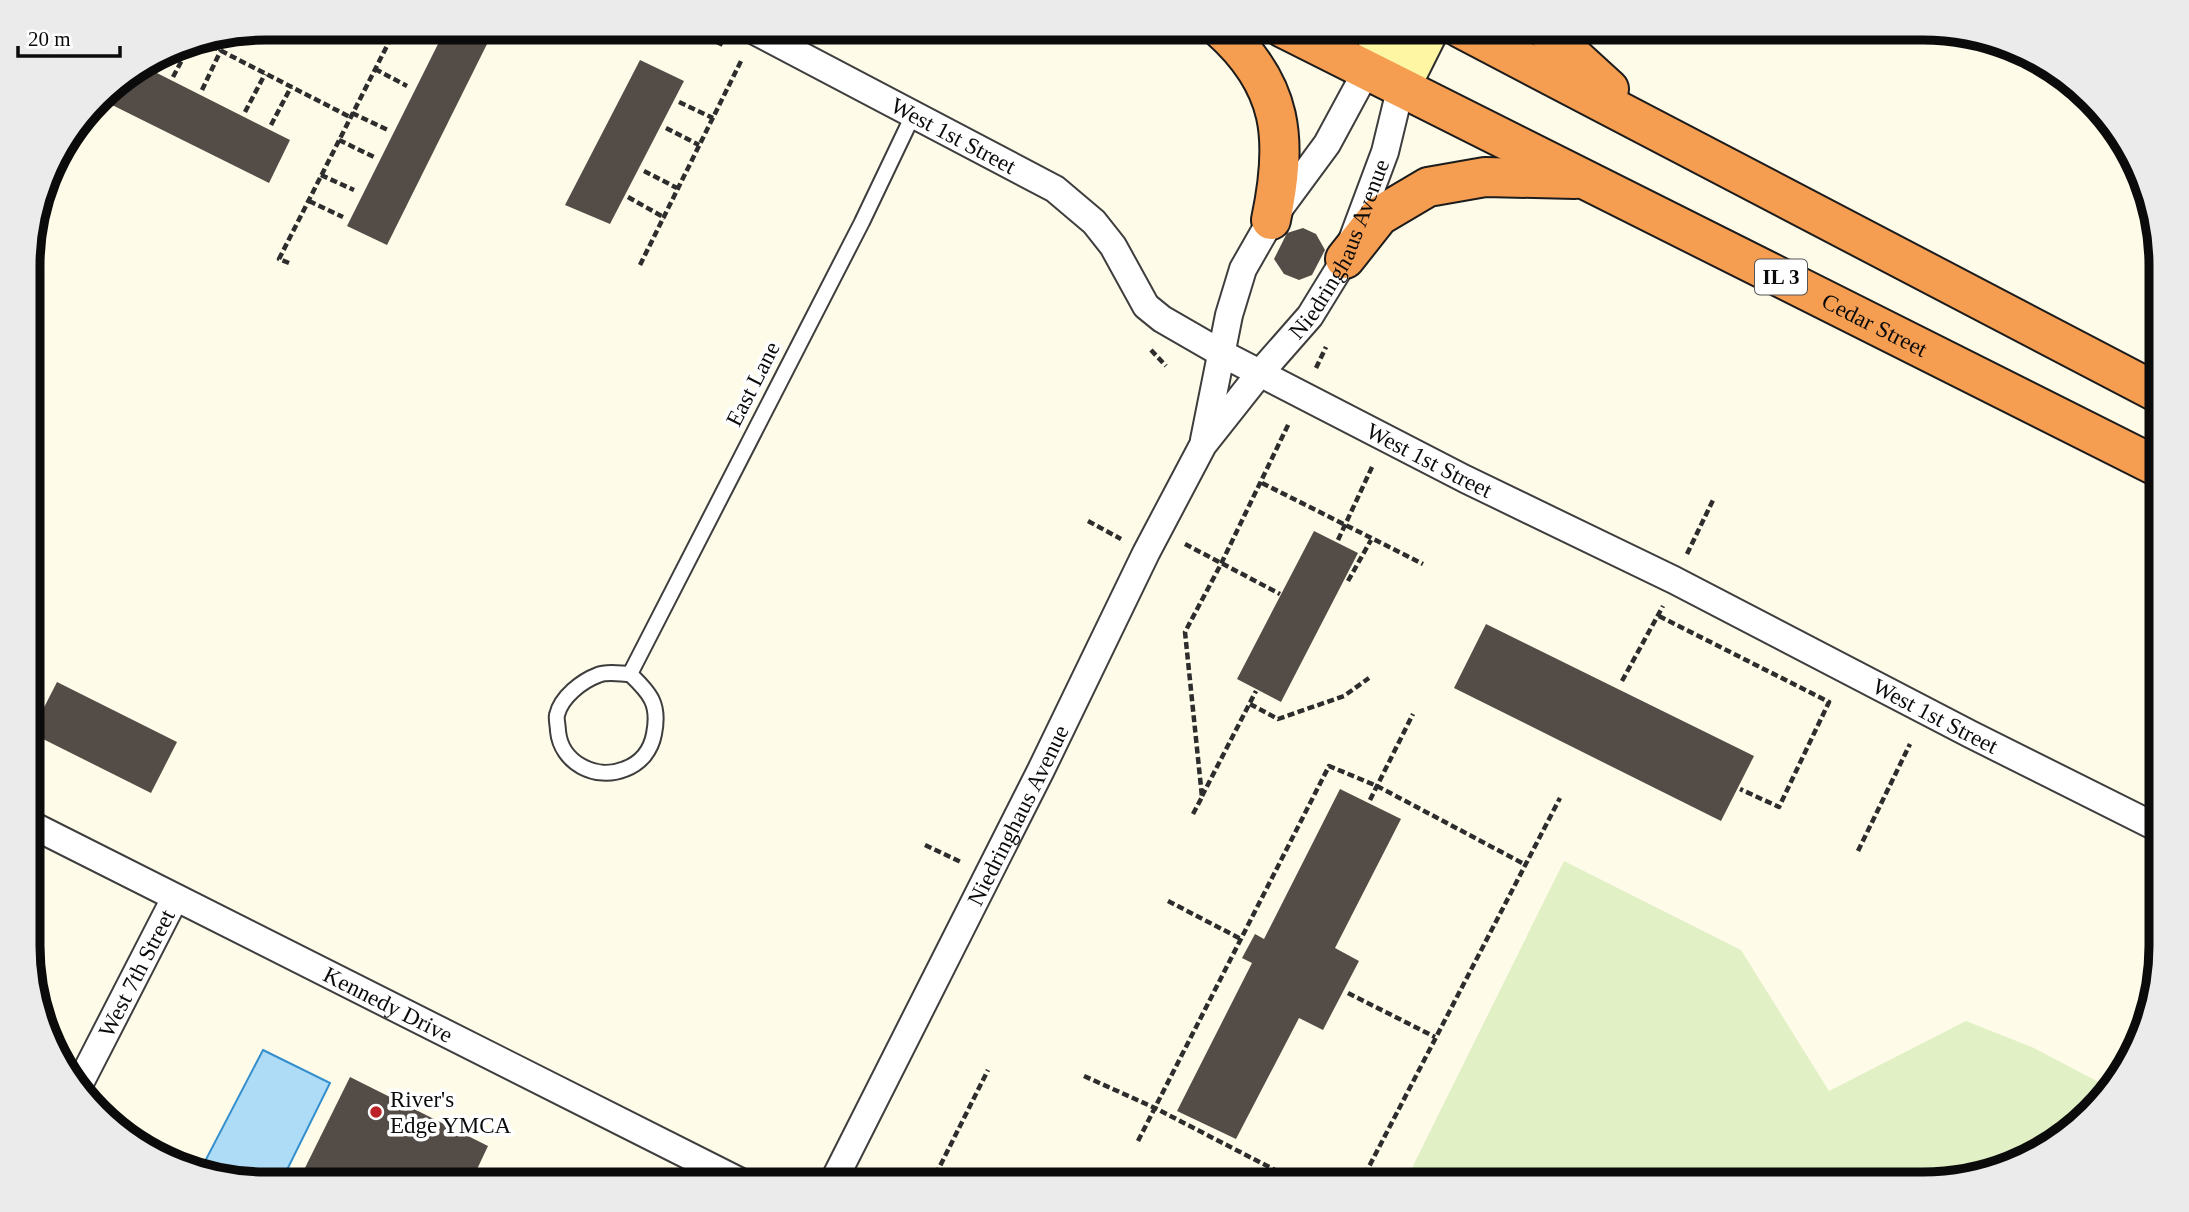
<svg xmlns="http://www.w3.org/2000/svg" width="2189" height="1212" font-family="'Times New Roman',serif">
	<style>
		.pitch { fill: #e1f0c5 }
		.water { fill: #aedbf6; stroke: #348fce; stroke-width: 2 }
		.building { fill: #544c47 }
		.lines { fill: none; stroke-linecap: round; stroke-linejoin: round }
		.lane-casing { stroke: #3e3e3e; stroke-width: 18 }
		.street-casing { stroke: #3e3e3e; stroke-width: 30 }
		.secondary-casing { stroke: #2d2d2d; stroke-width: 42 }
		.highway-casing { stroke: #1c1c1c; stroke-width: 42 }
		.path { stroke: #2d2d2d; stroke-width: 4.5; stroke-dasharray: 7 3.5; stroke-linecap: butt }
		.lane { stroke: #fff; stroke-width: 14 }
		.street { stroke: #fff; stroke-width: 26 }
		.secondary { stroke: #fff6a4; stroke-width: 38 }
		.highway { stroke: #f59d51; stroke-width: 38 }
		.poi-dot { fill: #bb2329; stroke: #fff; stroke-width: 2.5 }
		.labels { text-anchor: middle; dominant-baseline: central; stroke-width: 7; stroke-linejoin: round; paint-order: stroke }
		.shield { fill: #fff; stroke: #545454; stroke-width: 2 }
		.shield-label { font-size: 21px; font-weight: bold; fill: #0b0b0b }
		.street-label { font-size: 23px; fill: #0b0b0b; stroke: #fff }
		.poi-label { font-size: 23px; fill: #0b0b0b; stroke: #fff; text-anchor: start }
		.rim { fill: none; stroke: #0b0b0b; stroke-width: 9 }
	</style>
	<rect width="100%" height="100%" fill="#fffbe9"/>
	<polygon class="pitch" points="1564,861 1741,950 1829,1091 1966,1021 2034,1048 2108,1087 2055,1144 1938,1184 1404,1184"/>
	<polygon class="water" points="263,1050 330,1083 280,1184 266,1184 202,1167"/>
	<g class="building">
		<polygon points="446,28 495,28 387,245 347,226"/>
		<polygon points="640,60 684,81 610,224 565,205"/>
		<polygon points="143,66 290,140 269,183 100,99 109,87"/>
		<polygon points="1303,228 1316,234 1325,250 1312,275 1299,280 1284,274 1274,259 1287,233"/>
		<polygon points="1314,531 1358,553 1281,702 1237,679"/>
		<polygon points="1486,624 1754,756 1721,821 1454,688"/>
		<polygon points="57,682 177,742 151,793 31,733"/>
		<polygon points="1340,789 1401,819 1335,948 1359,961 1323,1030 1299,1018 1236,1139 1177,1111 1252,963 1242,958 1255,934 1264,939"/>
		<polygon points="350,1077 488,1146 470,1184 297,1184"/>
	</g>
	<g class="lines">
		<g class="lane-casing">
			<path id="lane" d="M630,674C650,693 660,704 654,734C651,750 641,763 625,769C596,781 561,763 558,731C558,726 556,719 557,715C561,697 582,681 598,675C607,671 621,674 630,674L862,222L914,113"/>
		</g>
		<g class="street-casing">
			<g id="street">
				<path id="s1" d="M749,28L1055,189L1094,222L1113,246L1146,306L1162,319L1221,353L1465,479L1674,580L1970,734L2160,829"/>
				<polyline points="1204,440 1229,315 1243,269 1271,220 1327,144 1367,70"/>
				<path id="s2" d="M30,824L745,1184"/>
				<path id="s3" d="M78,1087L175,898"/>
				<path id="s4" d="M832,1184L1041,770L1146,553L1203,445L1260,373L1310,316L1345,259L1385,152L1401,86"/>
			</g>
		</g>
		<g class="secondary-casing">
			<g id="secondary">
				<polyline points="1367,70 1389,28"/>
				<polyline points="1401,86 1430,28"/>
			</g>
		</g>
		<g class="highway-casing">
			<g id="highway">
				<path d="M1220,28C1284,85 1288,140 1271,220"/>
				<path id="s5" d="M1283,28L2160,468"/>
				<polyline points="1460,28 2160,394"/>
				<polyline points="1545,28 1551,36 1609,89"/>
				<polyline points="1345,259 1379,216 1428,187 1485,177 1575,179"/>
			</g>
		</g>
		<g class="path">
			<polyline points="404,28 431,39"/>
			<polyline points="688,28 725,46"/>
			<polyline points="202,41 350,117"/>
			<polyline points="375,69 407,86"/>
			<polyline points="173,77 191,43"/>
			<polyline points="202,90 221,50"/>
			<polyline points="679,102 713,118"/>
			<polyline points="245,112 265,74"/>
			<polyline points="352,113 388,130"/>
			<polyline points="271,125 291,87"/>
			<polyline points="666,128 699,145"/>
			<polyline points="339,140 376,158"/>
			<polyline points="644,171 677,188"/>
			<polyline points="321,175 354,190"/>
			<polyline points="628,197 665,218"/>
			<polyline points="309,201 343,217"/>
			<polyline points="289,263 279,259 396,28"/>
			<polyline points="640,265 742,59"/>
			<polyline points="1151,350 1166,366"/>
			<polyline points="1316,368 1326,347"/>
			<polyline points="1262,483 1423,564"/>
			<polyline points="1088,521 1121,539"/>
			<polyline points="1338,540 1373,465"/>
			<polyline points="1185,544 1280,594"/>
			<polyline points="1687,554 1714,498"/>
			<polyline points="1348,581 1371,540"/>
			<polyline points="1659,616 1829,702 1779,807 1740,789"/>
			<polyline points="1622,681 1663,606"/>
			<polyline points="1250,704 1278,719 1344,696 1369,678"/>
			<polyline points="1202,796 1256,691"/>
			<polyline points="1370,800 1413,714"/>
			<polyline points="1193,814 1202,797 1185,632 1221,564 1289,423"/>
			<polyline points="925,845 961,862"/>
			<polyline points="1858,851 1910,744"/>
			<polyline points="1168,901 1241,939"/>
			<polyline points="1348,993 1435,1037"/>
			<polyline points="1084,1076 1155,1108 1302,1184"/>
			<polyline points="1138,1141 1329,766 1377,786 1526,865"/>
			<polyline points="931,1184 988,1070"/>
			<polyline points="1360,1184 1560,798"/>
		</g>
		<use href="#lane" class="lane"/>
		<use href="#street" class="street"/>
		<use href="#secondary" class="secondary"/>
		<use href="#highway" class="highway"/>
	</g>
	<circle class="poi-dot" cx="376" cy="1112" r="7"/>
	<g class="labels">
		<rect class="shield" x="1755" y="259.5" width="52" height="35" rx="5"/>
		<g class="shield-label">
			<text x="1781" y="277">IL 3</text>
		</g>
		<g class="street-label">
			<text stroke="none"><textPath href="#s1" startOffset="231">West 1st Street</textPath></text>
			<text stroke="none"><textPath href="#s4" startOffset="1068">Niedringhaus Avenue</textPath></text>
			<text stroke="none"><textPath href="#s5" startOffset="662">Cedar Street</textPath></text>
			<text transform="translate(753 384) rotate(-63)">East Lane</text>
			<text stroke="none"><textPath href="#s1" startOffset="819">West 1st Street</textPath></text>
			<text stroke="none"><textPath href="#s1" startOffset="1386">West 1st Street</textPath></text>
			<text stroke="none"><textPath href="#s4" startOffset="413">Niedringhaus Avenue</textPath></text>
			<text stroke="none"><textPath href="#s3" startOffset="128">West 7th Street</textPath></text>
			<text stroke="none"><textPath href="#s2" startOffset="401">Kennedy Drive</textPath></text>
		</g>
		<g class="poi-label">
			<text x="390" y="1099">River's<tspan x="390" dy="26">Edge YMCA</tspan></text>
		</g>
	</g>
	<path d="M0 0H2189V1212H0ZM266 40H1923A226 226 0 0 1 2149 266V946A226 226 0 0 1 1923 1172H266A226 226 0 0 1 40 946V266A226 226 0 0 1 266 40Z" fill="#ebebeb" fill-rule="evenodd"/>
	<path class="rim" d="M266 40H1923A226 226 0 0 1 2149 266V946A226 226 0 0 1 1923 1172H266A226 226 0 0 1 40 946V266A226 226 0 0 1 266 40Z"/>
	<path d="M18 46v10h102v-10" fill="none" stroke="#0b0b0b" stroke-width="3.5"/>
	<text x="28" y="46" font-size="21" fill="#0b0b0b" stroke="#ffffff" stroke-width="5" paint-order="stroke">20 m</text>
</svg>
